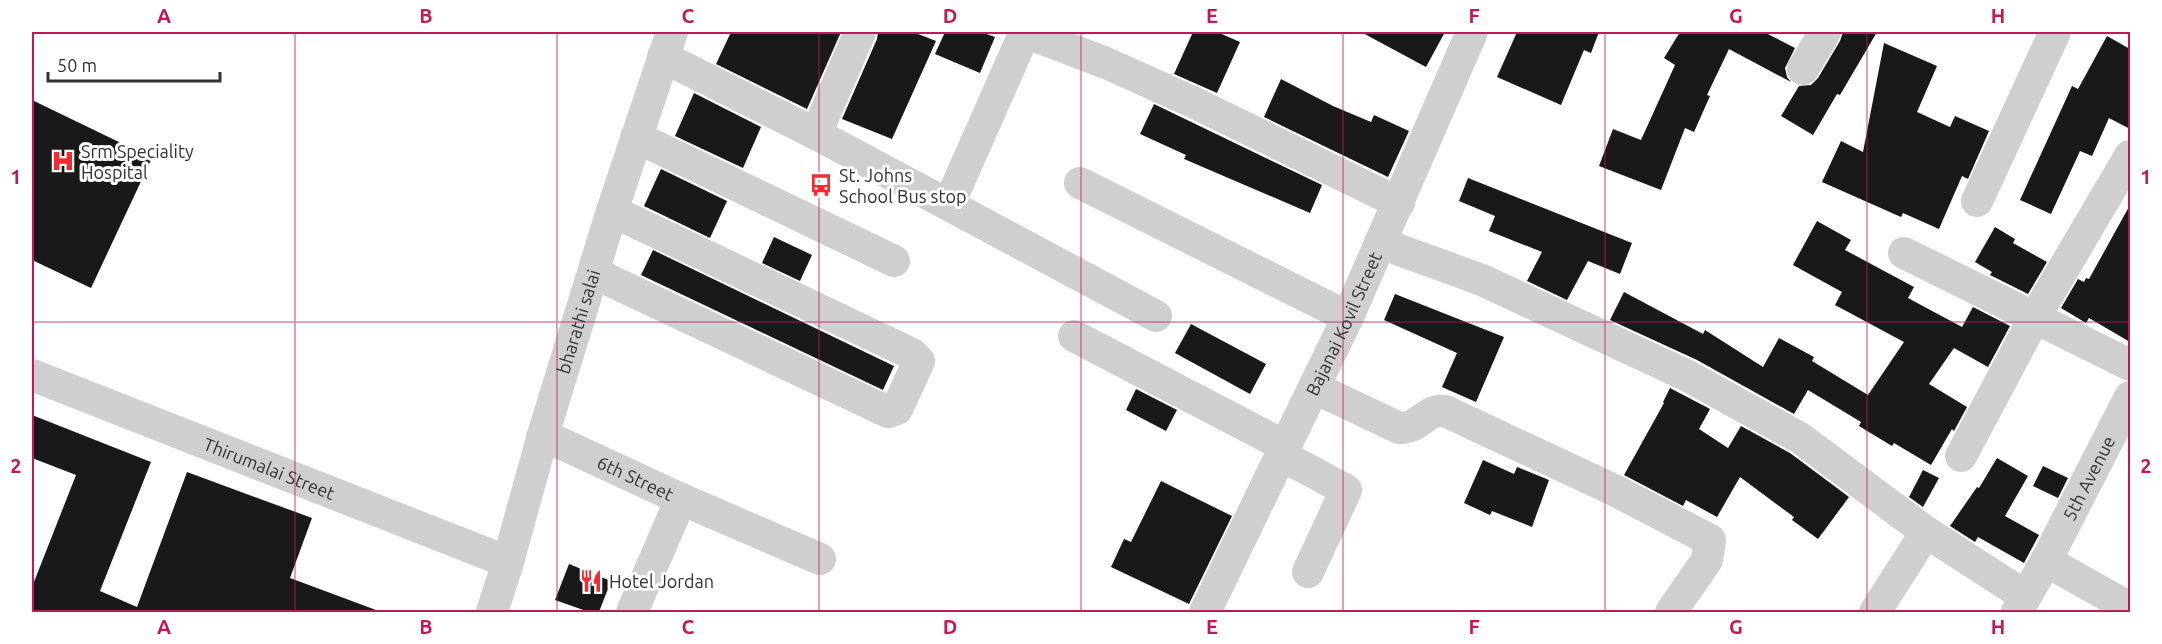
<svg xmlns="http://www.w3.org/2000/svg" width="2162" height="644" font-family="Ubuntu,sans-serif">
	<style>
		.building { fill: #191919 }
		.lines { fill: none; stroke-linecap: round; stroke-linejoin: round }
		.minor { stroke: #cfcfcf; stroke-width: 32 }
		.grid { fill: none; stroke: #c2185b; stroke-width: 1.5; stroke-opacity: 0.55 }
		.labels { text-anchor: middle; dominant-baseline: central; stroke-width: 6; stroke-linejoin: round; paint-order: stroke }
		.poi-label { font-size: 18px; fill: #323232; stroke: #fff; text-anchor: start }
		.street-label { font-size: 18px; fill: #323232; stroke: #fff }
		.neatline { fill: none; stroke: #c2185b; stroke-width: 2 }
		.grid-label { font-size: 20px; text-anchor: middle; font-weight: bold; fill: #c2185b }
	</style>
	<rect width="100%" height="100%" fill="#fff"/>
	<g class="building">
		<polygon points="731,32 841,32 807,109 716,64"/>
		<polygon points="878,32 913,32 936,41 892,139 842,119 877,39"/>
		<polygon points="945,32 981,32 995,37 980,73 935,54"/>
		<polygon points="1193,32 1217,32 1240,42 1217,93 1174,74"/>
		<polygon points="1361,32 1445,32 1426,67"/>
		<polygon points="1517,32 1599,32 1591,53 1584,50 1561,105 1497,77"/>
		<polygon points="1680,32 1764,32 1795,48 1785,68 1787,77 1791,82 1729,49 1707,95 1710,96 1694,132 1685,128 1661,190 1599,166 1613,129 1641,140 1675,65 1664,58"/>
		<polygon points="1843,32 1877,32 1840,95 1837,94 1813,135 1781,116 1799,86 1811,85 1818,78 1840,41"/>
		<polygon points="2107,36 2130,49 2130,129 2109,118 2092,156 2080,151 2051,214 2020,200 2072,86 2078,89"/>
		<polygon points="1884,43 1937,66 1917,112 1950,127 1955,116 1989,131 1968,179 1962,176 1939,229 1903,213 1901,217 1822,182 1841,141 1863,152"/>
		<polygon points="1281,79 1333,106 1371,122 1374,115 1409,131 1388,177 1264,117"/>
		<polygon points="694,93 761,127 743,168 675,136"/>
		<polygon points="32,100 152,158 91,288 32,260"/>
		<polygon points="1154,104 1322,185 1310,213 1184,159 1186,155 1140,134"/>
		<polygon points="661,169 727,201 710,238 644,206"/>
		<polygon points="1468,178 1632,243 1620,274 1588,261 1567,300 1527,281 1542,252 1489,231 1495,216 1459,201"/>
		<polygon points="2130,205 2130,342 2089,318 2086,323 2061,308 2078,279 2084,282 2086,278 2089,279"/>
		<polygon points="1817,221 1851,240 1845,250 1914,287 1908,298 1962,327 1973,307 2010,326 1988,367 1954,348 1929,384 1967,407 1954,431 1952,429 1931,465 1894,443 1892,446 1859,426 1861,422 1808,390 1794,414 1697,360 1610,320 1624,292 1703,334 1705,330 1763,367 1779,338 1814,357 1812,361 1868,395 1904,342 1835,305 1842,292 1793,265"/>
		<polygon points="1995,227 2015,239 2013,243 2047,262 2028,294 1990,275 1992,272 1975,262"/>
		<polygon points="774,237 812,255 800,281 762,263"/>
		<polygon points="653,250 894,366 883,390 641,275"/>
		<polygon points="1395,294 1504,337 1476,402 1442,387 1457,353 1384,320"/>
		<polygon points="1191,324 1266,364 1250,394 1175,353"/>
		<polygon points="1670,388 1710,409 1699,429 1728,448 1741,426 1790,453 1849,497 1818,539 1792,520 1794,517 1740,477 1717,517 1686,500 1683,506 1624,475 1664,403 1663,402"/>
		<polygon points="1136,389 1177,410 1166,431 1126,410"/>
		<polygon points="32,415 151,462 100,591 137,607 187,472 312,518 290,578 376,610 376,612 32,612 32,587 76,475 32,458"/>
		<polygon points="1997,458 2028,476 2005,516 2039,535 2024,563 1978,537 1975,542 1950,526 1977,487 1979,488"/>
		<polygon points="1483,460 1514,474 1517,467 1549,480 1532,527 1492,511 1490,515 1464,503"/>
		<polygon points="2043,466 2068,478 2058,498 2033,486"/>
		<polygon points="1923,470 1939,478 1923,507 1909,497"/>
		<polygon points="1161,481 1232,516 1189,604 1111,567 1124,539 1131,542"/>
		<polygon points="569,564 611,581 599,612 589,612 555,600"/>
	</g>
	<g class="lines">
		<g class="minor">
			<polyline points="1025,32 1106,63 1195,103 1399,203"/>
			<polyline points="663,57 816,134 1156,316"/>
			<polyline points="1803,69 1825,32"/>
			<polyline points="816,134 860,32"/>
			<polyline points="636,137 894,261"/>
			<polyline points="1080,183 1348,317"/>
			<polyline points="1977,201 2055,32"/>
			<polyline points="949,204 1025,32"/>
			<polyline points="1380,243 1482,280 1688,376 1800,438 1926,532 2025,596"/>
			<polyline points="1904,253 2130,365"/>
			<polyline points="594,273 888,412 897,409 919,361 912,354 612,211"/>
			<polyline points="1074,336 1285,446"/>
			<path id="s1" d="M32,375L508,562"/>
			<path d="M1315,388L1399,428C1421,429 1425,408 1445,411L1614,490L1710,540L1707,560L1671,612"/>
			<path id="s2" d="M543,435L681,499L632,612"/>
			<polyline points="1281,455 1346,490 1308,572"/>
			<polyline points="1961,456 2035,317 2130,156"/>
			<polyline points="681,499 820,559"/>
			<polyline points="2046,561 2130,608"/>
			<path id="s3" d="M492,612L508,562L543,435L612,211L672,32"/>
			<path id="s4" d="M1205,612L1348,317L1472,32"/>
			<polyline points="1875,612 1926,532"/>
			<path id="s5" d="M2017,612L2046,561L2130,397"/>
		</g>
	</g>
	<path class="grid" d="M295,32V612M557,32V612M819,32V612M1081,32V612M1343,32V612M1605,32V612M1867,32V612M32,322H2130"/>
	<defs>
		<g id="hospital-bare" transform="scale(1.8)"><path d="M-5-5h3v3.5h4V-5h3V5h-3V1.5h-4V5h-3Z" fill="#f12b2f" stroke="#fff" stroke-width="2.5" paint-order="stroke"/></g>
		<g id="bus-bare" transform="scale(1.8)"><path d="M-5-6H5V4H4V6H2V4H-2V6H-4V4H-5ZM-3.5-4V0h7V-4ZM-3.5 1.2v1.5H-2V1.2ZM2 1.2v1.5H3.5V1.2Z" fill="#f12b2f" stroke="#fff" stroke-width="2.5" paint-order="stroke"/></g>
		<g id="restaurant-bare" transform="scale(1.8)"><path d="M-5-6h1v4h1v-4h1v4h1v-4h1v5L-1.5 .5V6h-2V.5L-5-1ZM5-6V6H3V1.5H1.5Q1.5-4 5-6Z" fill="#f12b2f" stroke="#fff" stroke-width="2.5" paint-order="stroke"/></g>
	</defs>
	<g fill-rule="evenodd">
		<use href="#hospital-bare" x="63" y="161"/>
		<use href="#bus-bare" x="821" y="185"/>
		<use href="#restaurant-bare" x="591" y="581"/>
	</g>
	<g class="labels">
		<g class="poi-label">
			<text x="81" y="151">Srm Speciality<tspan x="81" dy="21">Hospital</tspan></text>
			<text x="839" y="175">St. Johns<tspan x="839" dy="21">School Bus stop</tspan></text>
			<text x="609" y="581">Hotel Jordan</text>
		</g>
		<g class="street-label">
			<text stroke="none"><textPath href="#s3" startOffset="303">bharathi salai</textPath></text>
			<text stroke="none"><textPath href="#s4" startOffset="320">Bajanai Kovil Street</textPath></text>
			<text stroke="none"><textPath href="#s1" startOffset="255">Thirumalai Street</textPath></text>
			<text stroke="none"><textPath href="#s2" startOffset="102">6th Street</textPath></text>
			<text stroke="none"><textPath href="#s5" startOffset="152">5th Avenue</textPath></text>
		</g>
	</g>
	<rect width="2162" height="644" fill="none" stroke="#ffffff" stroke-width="66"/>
	<path d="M48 72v9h172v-9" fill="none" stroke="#323232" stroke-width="3"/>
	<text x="57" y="72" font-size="18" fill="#323232" stroke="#ffffff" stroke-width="4.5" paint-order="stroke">50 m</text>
	<rect x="33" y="33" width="2096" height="578" class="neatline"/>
	<g class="grid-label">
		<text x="164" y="23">A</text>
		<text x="426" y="23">B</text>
		<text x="688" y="23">C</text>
		<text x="950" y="23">D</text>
		<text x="1212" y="23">E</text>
		<text x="1474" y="23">F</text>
		<text x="1736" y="23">G</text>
		<text x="1998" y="23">H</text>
		<text x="16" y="184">1</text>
		<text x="2146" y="184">1</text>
		<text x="16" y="473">2</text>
		<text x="2146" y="473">2</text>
		<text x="164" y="634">A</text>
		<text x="426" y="634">B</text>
		<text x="688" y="634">C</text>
		<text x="950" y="634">D</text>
		<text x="1212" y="634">E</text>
		<text x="1474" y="634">F</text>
		<text x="1736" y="634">G</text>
		<text x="1998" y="634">H</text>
	</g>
</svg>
